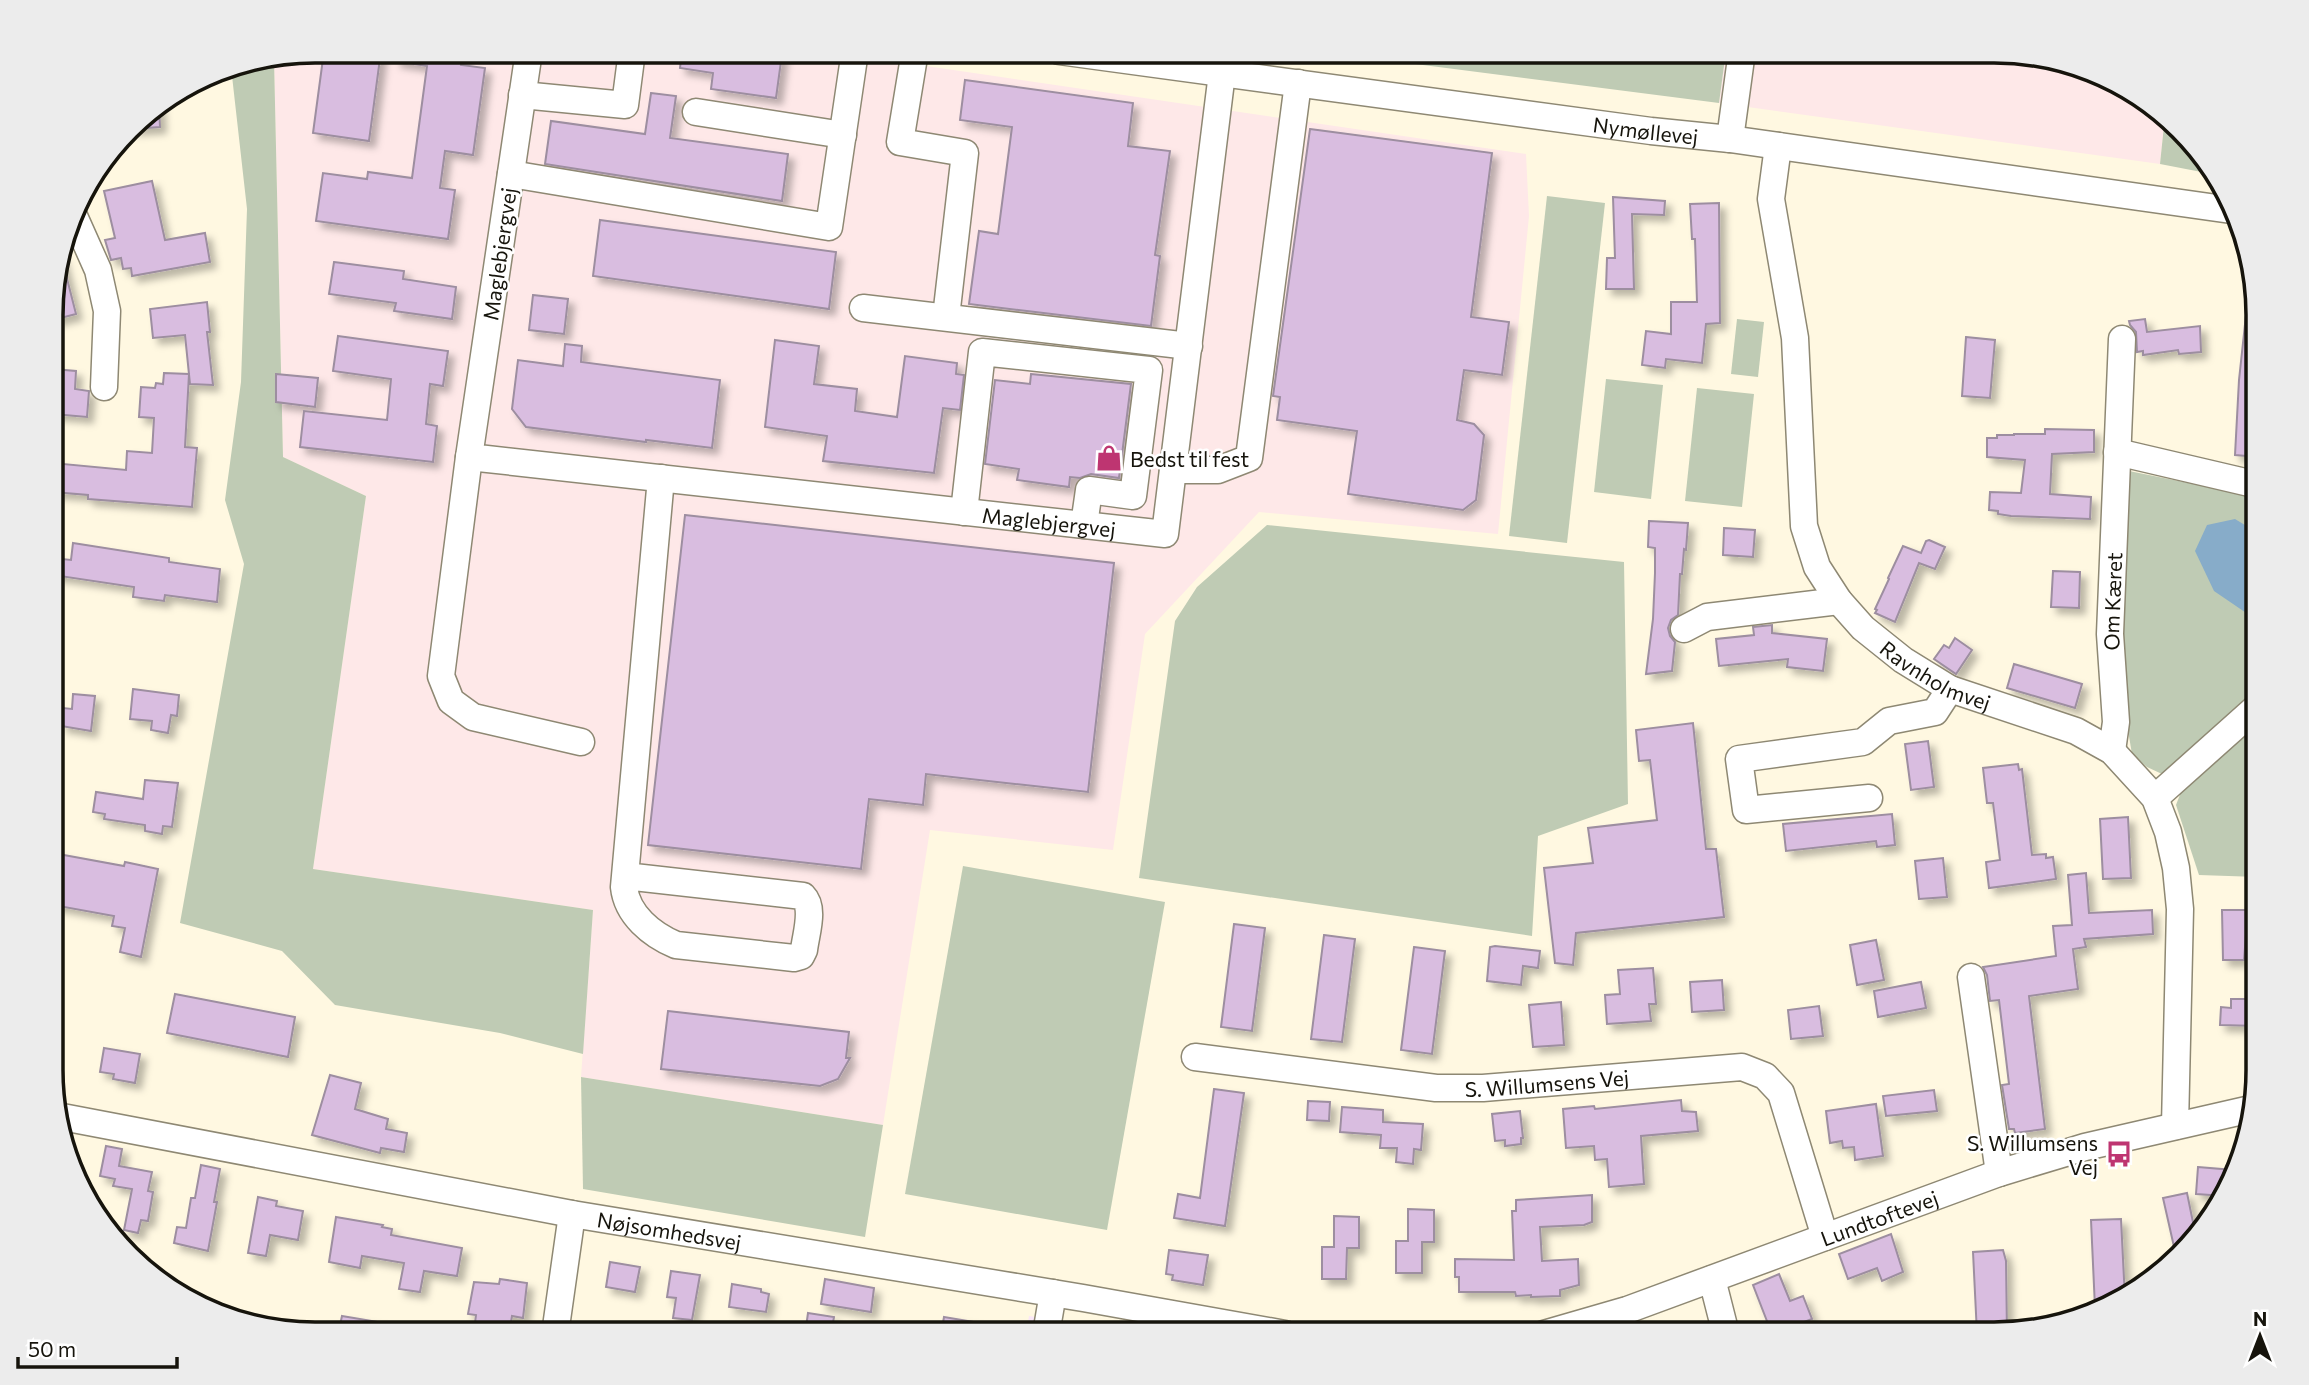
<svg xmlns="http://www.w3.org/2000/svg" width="2309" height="1385" font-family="Commissioner,sans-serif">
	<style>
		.industrial { fill: #fee8e8 }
		.education { fill: #fae7f8 }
		.green { fill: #bfcbb4 }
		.water { fill: #87acc9 }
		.building { fill: #d9bde0; stroke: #9d8ea0; stroke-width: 2; filter: url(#shadow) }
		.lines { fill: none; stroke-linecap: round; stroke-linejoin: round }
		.minor-casing { stroke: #8e8873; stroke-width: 29 }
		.minor { stroke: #fff; stroke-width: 26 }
		.labels { text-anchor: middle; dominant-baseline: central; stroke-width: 5; stroke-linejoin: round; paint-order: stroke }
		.street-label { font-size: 21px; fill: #16140c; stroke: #fff }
		.poi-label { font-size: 21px; fill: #16140c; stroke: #fff; text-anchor: start }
		.rim { fill: none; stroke: #16140c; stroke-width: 3.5 }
	</style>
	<defs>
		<filter id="shadow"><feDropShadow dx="6" dy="6" stdDeviation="3.5" flood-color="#0004"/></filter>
	</defs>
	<rect width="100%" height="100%" fill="#fff8e1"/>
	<g class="industrial">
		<polygon points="315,51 824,51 1526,154 1529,216 1498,534 1259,512 1145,634 1113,850 930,830 883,1125 581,1077 593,910 313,869 366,496 283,457 274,59"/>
		<polygon points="1726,51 1995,51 2063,60 2127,86 2165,116 2160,164 1719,103"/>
	</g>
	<polygon class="education" points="1029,1316 1145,1334 1026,1334"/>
	<g class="green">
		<polygon points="1314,51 1726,51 1719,103"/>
		<polygon points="274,59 283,457 366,496 313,869 593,910 583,1054 500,1033 335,1005 282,951 180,923 244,564 225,500 241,382 247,209 231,67"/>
		<polygon points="2165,116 2181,128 2217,175 2160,164"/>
		<polygon points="1547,196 1605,203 1567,543 1509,536"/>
		<polygon points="1737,319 1764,322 1758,377 1731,374"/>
		<polygon points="1606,379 1663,385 1651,499 1594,492"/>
		<polygon points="1697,388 1754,394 1742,507 1685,501"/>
		<polygon points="2124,470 2258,497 2258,695 2162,774 2147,767 2132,754 2124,707 2117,621"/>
		<polygon points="1267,525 1624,562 1628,804 1538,836 1532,936 1139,878 1175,621 1197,587"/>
		<polygon points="2258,722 2258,877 2199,875 2176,805 2184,784"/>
		<polygon points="963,866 1165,902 1107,1230 905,1194"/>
		<polygon points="581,1077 883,1125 865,1237 583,1189"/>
	</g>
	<polygon class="water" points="2235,519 2258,533 2258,621 2214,591 2195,551 2207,525"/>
	<g class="building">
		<polygon points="324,51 381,51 369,141 313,133"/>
		<polygon points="396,51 463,51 461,65 485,68 473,155 445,151 440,188 455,190 448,239 316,221 323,173 367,179 368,172 412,178 427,66 395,61"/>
		<polygon points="682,51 756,51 782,54 776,98 711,89 713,73 680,68"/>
		<polygon points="965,80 1133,103 1128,146 1170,151 1155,255 1160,256 1151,326 969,304 979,231 998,234 1012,127 960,120"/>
		<polygon points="651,93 676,96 670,138 788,154 782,201 545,164 551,121 645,134"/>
		<polygon points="159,105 160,127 131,129 140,117"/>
		<polygon points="1310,129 1492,153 1471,317 1509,322 1502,375 1464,370 1457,420 1474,424 1484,435 1476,500 1463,510 1348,494 1357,431 1277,420 1280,397 1273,396"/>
		<polygon points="152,181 165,240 205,233 210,262 132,276 131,268 123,269 121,258 111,260 105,240 115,238 104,191"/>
		<polygon points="1613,197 1665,201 1664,215 1632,214 1634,289 1606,289 1607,258 1615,258"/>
		<polygon points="1719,203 1720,323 1706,324 1702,363 1666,359 1665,368 1642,365 1646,331 1671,334 1671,302 1697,302 1695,239 1692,239 1690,204"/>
		<polygon points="600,220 836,252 829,309 593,276"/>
		<polygon points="61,255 76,314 53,320 53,281"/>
		<polygon points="334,262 404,271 403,279 456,287 452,319 394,311 396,303 329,294"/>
		<polygon points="533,295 568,299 564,334 529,330"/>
		<polygon points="207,302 210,332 207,332 213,385 190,384 185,335 153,338 150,309"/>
		<polygon points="2246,315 2258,315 2258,457 2235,455 2239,380"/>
		<polygon points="2145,319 2147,332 2200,326 2201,352 2179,354 2178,350 2143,355 2143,351 2137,352 2136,332 2130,325 2129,321"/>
		<polygon points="338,336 448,351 443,386 430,384 426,424 437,426 433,462 300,447 304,411 387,420 391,379 333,371"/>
		<polygon points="1966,337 1995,340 1990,398 1962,396"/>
		<polygon points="775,340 819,346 814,384 857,389 855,411 897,417 905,356 957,363 956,374 964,375 960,410 943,408 934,473 823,461 827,436 765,427"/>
		<polygon points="565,344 582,346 581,362 720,380 712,448 646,440 646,442 526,427 512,409 518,360 563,366"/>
		<polygon points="53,369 76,371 75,389 89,391 87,417 53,414"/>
		<polygon points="164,373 189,374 185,447 197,448 192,507 88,499 88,495 53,492 53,463 126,470 127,451 152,453 154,418 139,417 141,387 155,388 156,383 163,384"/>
		<polygon points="276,374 318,378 315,407 276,402"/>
		<polygon points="1031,374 1131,384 1119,478 1091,474 1080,478 1070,477 1069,487 1017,480 1019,469 985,464 995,380 1030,384"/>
		<polygon points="2045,429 2094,430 2094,452 2052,454 2050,494 2091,497 2090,519 2011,516 1998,514 1998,511 1989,510 1990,492 2021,493 2025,460 1987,457 1987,438 1997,438 1997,435 2014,435 2014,434 2045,434"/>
		<polygon points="685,515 1114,563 1088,792 926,774 923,805 869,799 861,869 648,845"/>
		<polygon points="1649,521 1688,523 1686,550 1684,549 1682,574 1680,574 1678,615 1671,620 1668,628 1670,636 1675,642 1672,671 1646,674 1653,619 1655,573 1655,548 1648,547"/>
		<polygon points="1724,528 1755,530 1753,557 1723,555"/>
		<polygon points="1929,540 1945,547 1935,569 1919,563 1895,622 1875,613 1877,610 1875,609 1889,579 1888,578 1903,546 1921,553 1926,541"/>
		<polygon points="73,543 169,558 169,562 220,569 217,602 165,595 164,601 133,597 134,587 53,575 53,558 71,560"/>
		<polygon points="2053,571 2080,572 2079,608 2051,607"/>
		<polygon points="1772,625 1772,633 1827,639 1823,671 1787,667 1788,659 1719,666 1716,639 1754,635 1753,627"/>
		<polygon points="1955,638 1972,650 1956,674 1934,659 1944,645 1949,648"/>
		<polygon points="2014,664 2082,684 2075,708 2007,688"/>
		<polygon points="133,689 179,695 177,716 171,715 168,733 151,730 152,721 130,719"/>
		<polygon points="73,694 95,696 91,731 61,726 63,708 72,709"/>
		<polygon points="1693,723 1706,849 1716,849 1724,917 1576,933 1573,965 1555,963 1544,868 1593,863 1588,828 1657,820 1650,760 1639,761 1636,730"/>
		<polygon points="1928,741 1934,787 1911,790 1905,744"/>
		<polygon points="2018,764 2019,770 2022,769 2032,855 2046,854 2046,858 2053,857 2056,879 1989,888 1986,862 2000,860 1993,803 1987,803 1983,768"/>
		<polygon points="145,780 178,783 172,827 163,826 162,834 145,831 145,825 104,819 105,814 93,812 96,792 143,799"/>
		<polygon points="1892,814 1895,845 1877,847 1876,841 1786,851 1783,824"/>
		<polygon points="2128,817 2131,878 2103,879 2100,819"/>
		<polygon points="53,853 124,866 125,862 158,869 141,957 120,952 125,928 112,926 114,916 53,905"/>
		<polygon points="1943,858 1947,897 1919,899 1915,861"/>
		<polygon points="2086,873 2089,913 2152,910 2153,934 2084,939 2086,947 2073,949 2078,989 2029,996 2045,1129 2015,1133 2014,1129 2009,1129 2002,1085 2009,1084 1999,1000 1990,1001 1987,975 1983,967 2056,956 2053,926 2072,925 2068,875"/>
		<polygon points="2222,910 2246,910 2246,912 2258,912 2258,935 2246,935 2244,960 2223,960"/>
		<polygon points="1234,924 1265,928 1252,1031 1221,1027"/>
		<polygon points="1324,935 1355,939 1342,1042 1311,1039"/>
		<polygon points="1876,940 1884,980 1857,985 1850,945"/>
		<polygon points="1495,946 1540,951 1538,968 1523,966 1521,985 1487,981 1490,947"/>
		<polygon points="1414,947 1445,951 1432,1054 1401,1050"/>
		<polygon points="1653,968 1656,1004 1649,1004 1651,1021 1607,1024 1605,995 1620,994 1618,970"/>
		<polygon points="1722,980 1724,1010 1692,1012 1690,982"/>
		<polygon points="1921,982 1926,1008 1878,1017 1874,991"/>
		<polygon points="175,994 295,1017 288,1057 167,1033"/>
		<polygon points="2231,999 2258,999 2258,1026 2220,1025 2221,1007 2231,1008"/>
		<polygon points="1561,1002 1564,1045 1533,1047 1529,1005"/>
		<polygon points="1819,1006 1823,1036 1791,1039 1788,1010"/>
		<polygon points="668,1011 849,1032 846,1058 850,1058 838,1079 820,1086 661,1069"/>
		<polygon points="104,1048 140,1054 135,1083 113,1079 114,1074 100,1072"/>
		<polygon points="330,1075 361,1083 355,1109 388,1119 386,1129 407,1133 404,1152 381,1148 380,1153 312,1135"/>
		<polygon points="1214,1089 1244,1093 1225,1226 1174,1218 1178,1194 1200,1198"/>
		<polygon points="1934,1090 1937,1111 1886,1116 1883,1096"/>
		<polygon points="1681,1100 1682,1111 1696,1112 1698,1131 1641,1136 1644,1184 1609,1187 1607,1159 1595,1160 1594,1146 1566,1148 1563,1109 1594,1106 1595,1109"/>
		<polygon points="1308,1101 1330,1102 1329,1121 1307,1120"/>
		<polygon points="1876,1104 1883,1156 1855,1160 1854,1147 1843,1148 1842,1141 1830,1143 1826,1111"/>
		<polygon points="1342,1107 1383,1110 1383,1122 1423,1124 1421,1150 1414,1149 1413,1164 1396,1162 1397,1148 1380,1148 1381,1135 1340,1132"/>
		<polygon points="1520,1111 1523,1138 1521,1138 1521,1144 1505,1146 1505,1140 1495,1141 1492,1114"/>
		<polygon points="106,1146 122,1149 119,1166 152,1172 148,1191 153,1192 148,1221 141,1220 138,1233 124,1230 132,1189 113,1186 115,1179 100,1176"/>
		<polygon points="201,1165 220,1169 214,1202 217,1202 208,1251 174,1243 177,1227 186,1228 191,1198 195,1198"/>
		<polygon points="2198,1167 2233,1170 2225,1196 2196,1194"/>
		<polygon points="2187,1193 2196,1237 2177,1260 2163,1198"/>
		<polygon points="1592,1195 1592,1222 1584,1225 1540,1227 1542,1261 1578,1259 1579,1285 1560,1290 1560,1296 1531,1297 1531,1295 1516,1296 1515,1292 1459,1292 1459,1277 1455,1277 1455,1259 1514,1260 1512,1211 1516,1211 1516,1200"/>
		<polygon points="258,1197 277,1201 276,1206 303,1211 298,1240 270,1235 266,1256 248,1253"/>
		<polygon points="1408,1209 1434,1210 1434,1242 1422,1242 1422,1273 1396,1273 1396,1241 1408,1241"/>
		<polygon points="1334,1216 1359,1217 1359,1248 1347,1248 1346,1279 1322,1279 1322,1247 1334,1247"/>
		<polygon points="336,1217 383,1225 382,1227 392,1229 391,1235 462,1248 457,1276 424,1271 420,1292 399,1289 404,1263 362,1256 360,1268 329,1262"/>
		<polygon points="2121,1219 2125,1299 2095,1308 2091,1220"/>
		<polygon points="1891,1234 1903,1272 1882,1281 1877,1268 1848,1279 1839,1254"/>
		<polygon points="1169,1250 1208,1255 1203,1285 1172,1280 1173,1275 1166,1274"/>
		<polygon points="2003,1250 2006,1261 2007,1334 1977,1334 1973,1252"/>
		<polygon points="610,1262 640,1267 635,1292 606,1287"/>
		<polygon points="671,1271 700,1275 692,1320 673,1318 676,1298 667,1297"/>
		<polygon points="1779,1274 1790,1301 1803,1296 1812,1319 1772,1334 1753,1285"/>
		<polygon points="500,1279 527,1283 523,1318 512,1316 510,1328 475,1323 476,1315 468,1314 474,1282 499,1284"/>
		<polygon points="825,1279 874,1288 871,1312 821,1304"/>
		<polygon points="732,1284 761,1289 761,1292 769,1294 766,1312 729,1307"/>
		<polygon points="808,1313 834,1317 831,1334 805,1334"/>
		<polygon points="342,1316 396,1325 395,1334 338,1334"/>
		<polygon points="944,1317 992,1325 991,1334 941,1334"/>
	</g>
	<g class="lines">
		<g class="minor-casing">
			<g id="minor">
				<path id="s1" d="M529,51L469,457L1165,534L1222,73"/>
				<polyline points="915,51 900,142 965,153 946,317"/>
				<path id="s2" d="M1059,51L1651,131L1730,139L2231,210"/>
				<polyline points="522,95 625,105 632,51"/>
				<polyline points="696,112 843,135"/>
				<polyline points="1730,139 1742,51"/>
				<path id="s3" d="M1778,146L1771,199L1795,338L1804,526L1817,567L1839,601L1863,628L1903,660L1950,689L2076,731L2112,751L2155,798L2168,832L2176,868L2180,909L2175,1126"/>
				<polyline points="511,174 829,227 855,51"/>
				<polyline points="73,214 98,270 107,311 104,387"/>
				<polyline points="863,308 1189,346"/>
				<polyline points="2117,452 2258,485"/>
				<polyline points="469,457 441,676 451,701 473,717 581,742"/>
				<polyline points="1173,470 1218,470 1249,458 1298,83"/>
				<polyline points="964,512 982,352 1149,370 1133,496 1089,490 1084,525"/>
				<polyline points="1684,629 1707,617 1839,601"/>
				<path id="s4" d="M2112,751L2116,722L2110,634L2122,339"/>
				<polyline points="1869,798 1746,810 1739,759 1863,742 1889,721 1935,712 1950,689"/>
				<polyline points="2155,798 2258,706"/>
				<path d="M625,876L803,896C815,908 806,933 804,950L801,956L794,958L676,945C652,935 627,915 624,887L661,478"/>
				<polyline points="1971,977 1999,1173"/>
				<path id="s5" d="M1195,1057L1436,1088H1483L1742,1067L1765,1076L1781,1093L1825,1237"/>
				<path id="s6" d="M57,1116L572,1214L1083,1298L1285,1334"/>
				<polyline points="1712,1279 1726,1334"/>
				<polyline points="555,1334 572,1214"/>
				<polyline points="1046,1334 1053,1293"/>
				<path id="s7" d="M1544,1334L1627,1310L1999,1173L2085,1147L2251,1109"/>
			</g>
		</g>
		<use href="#minor" class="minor"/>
	</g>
	<defs>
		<g id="shop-bare" transform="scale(2.1)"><path d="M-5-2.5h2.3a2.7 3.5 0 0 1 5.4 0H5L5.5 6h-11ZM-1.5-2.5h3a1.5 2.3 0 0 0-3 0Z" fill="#be3571" stroke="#fff" stroke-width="2.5" paint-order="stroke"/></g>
		<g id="bus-bare" transform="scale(2.1)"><path d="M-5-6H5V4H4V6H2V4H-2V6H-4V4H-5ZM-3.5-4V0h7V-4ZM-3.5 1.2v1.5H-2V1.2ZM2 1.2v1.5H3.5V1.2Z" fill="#be3571" stroke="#fff" stroke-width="2.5" paint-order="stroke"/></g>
	</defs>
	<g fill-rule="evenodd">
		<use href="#shop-bare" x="1109" y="458"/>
		<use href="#bus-bare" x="2119" y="1154"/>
	</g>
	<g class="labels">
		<g class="street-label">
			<text stroke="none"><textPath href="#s2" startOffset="592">Nymøllevej</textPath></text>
			<text transform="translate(499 254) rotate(-82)">Maglebjergvej</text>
			<text stroke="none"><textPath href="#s1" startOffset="994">Maglebjergvej</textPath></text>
			<text stroke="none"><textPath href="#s4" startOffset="150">Om Kæret</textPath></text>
			<text stroke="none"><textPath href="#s3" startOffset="590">Ravnholmvej</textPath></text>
			<text stroke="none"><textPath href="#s5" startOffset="354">S. Willumsens Vej</textPath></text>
			<text stroke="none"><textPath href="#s7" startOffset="355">Lundtoftevej</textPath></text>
			<text stroke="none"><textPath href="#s6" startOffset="623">Nøjsomhedsvej</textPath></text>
		</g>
		<g class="poi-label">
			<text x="1130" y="458">Bedst til fest</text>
			<text x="2098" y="1142" text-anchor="end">S. Willumsens<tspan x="2098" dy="24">Vej</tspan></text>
		</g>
	</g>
	<path d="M0 0H2309V1385H0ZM315 63H1994A252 252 0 0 1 2246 315V1070A252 252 0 0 1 1994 1322H315A252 252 0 0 1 63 1070V315A252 252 0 0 1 315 63Z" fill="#ececec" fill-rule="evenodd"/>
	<path class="rim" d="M315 63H1994A252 252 0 0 1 2246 315V1070A252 252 0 0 1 1994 1322H315A252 252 0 0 1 63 1070V315A252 252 0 0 1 315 63Z"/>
	<g transform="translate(2260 1336)" stroke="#ffffff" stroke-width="5" paint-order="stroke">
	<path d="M0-5L12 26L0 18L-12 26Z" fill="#16140c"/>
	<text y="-10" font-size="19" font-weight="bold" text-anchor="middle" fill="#16140c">N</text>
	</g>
	<path d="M18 1357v10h159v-10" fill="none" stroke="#16140c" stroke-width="3.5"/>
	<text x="28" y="1357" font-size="21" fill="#16140c" stroke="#ffffff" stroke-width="5" paint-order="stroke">50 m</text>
</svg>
